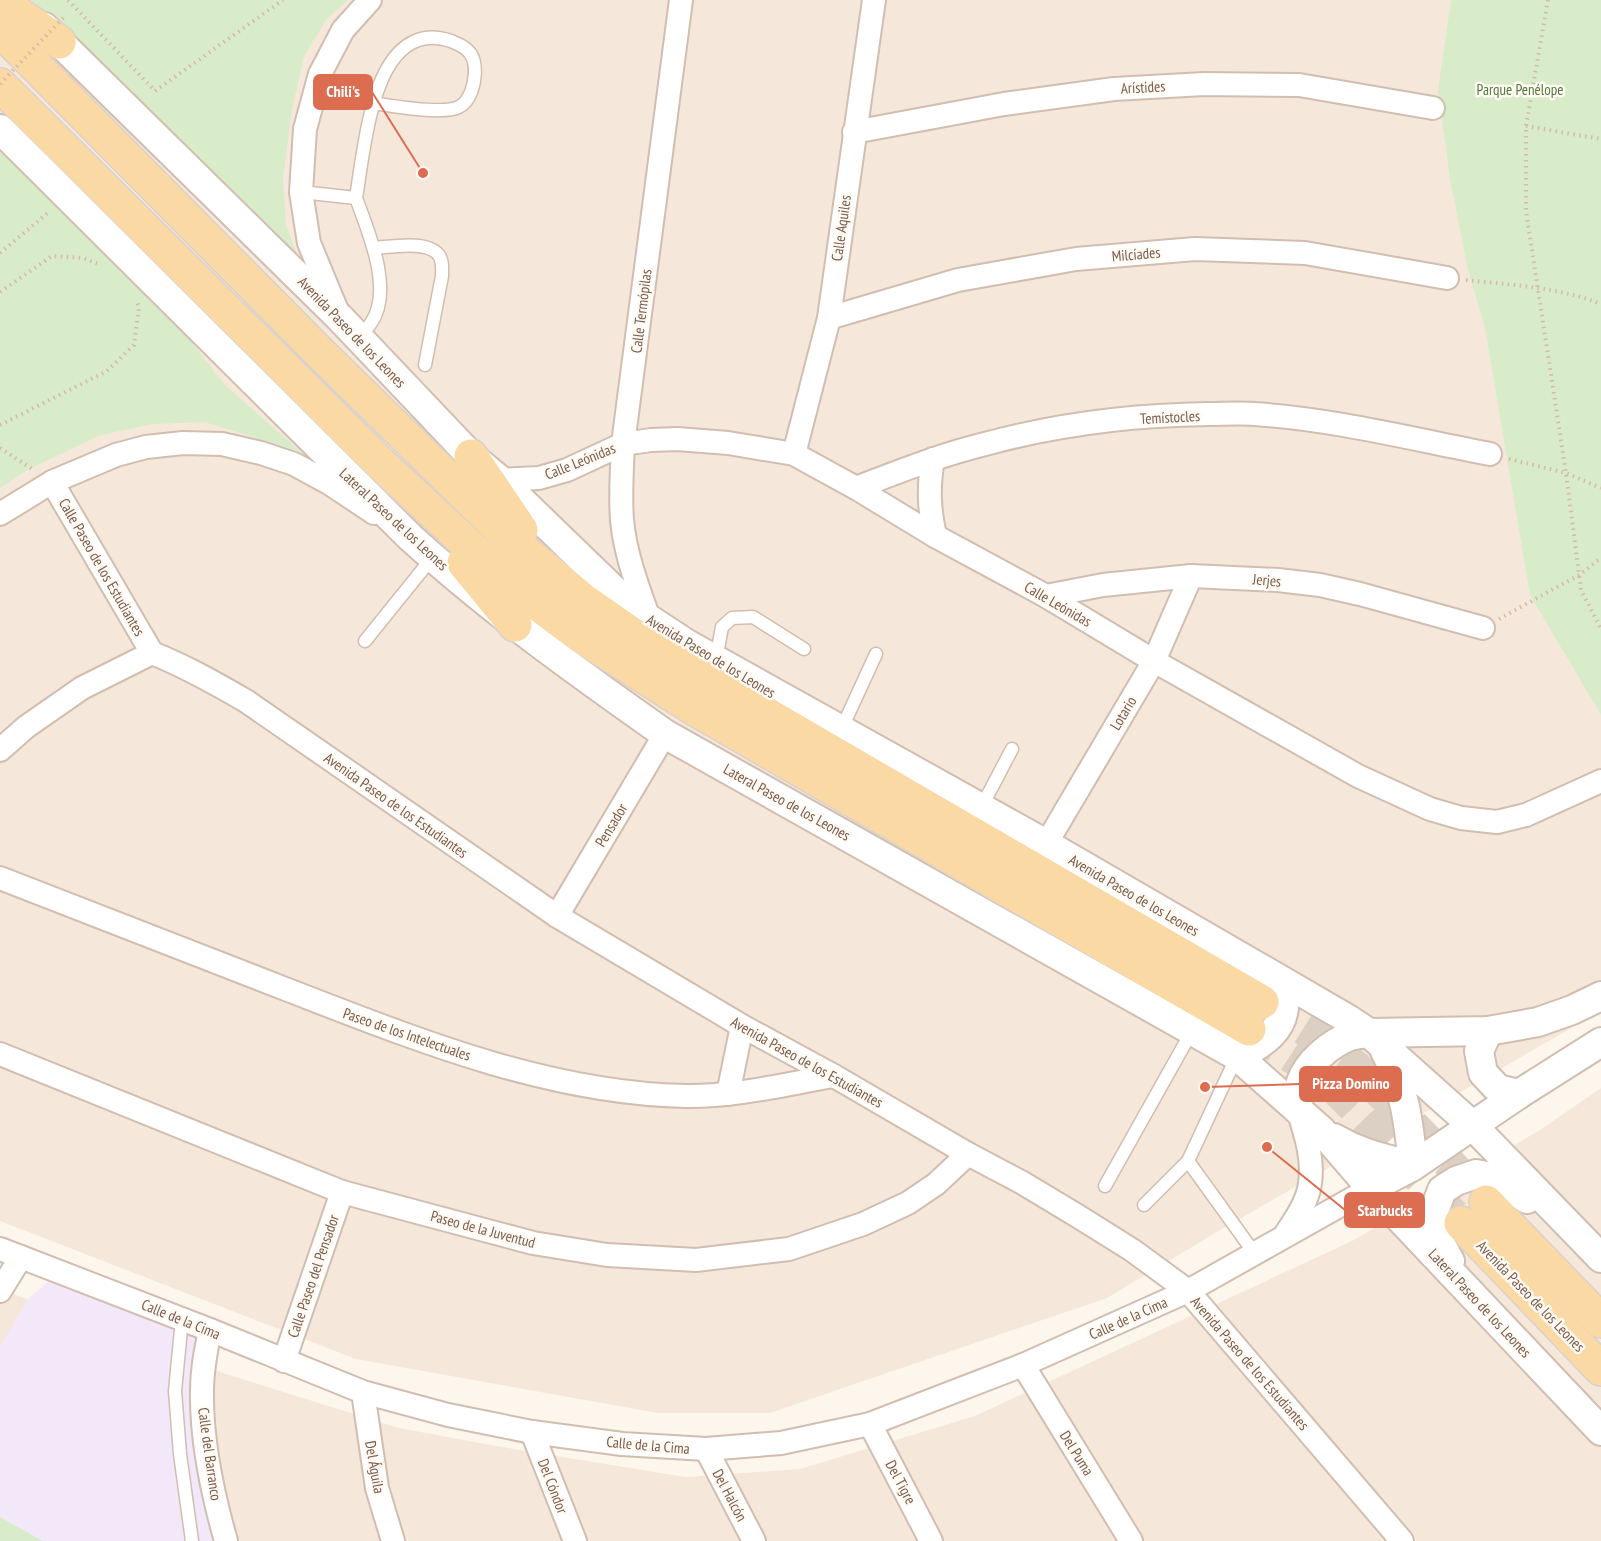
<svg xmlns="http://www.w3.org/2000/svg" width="1601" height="1541" font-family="'PT Sans Narrow',sans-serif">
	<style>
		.residential { fill: #f5e8da }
		.education { fill: #f3e8fa }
		.green { fill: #d8ecc9 }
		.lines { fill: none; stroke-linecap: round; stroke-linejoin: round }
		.primary-tunnel { stroke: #dcd0c4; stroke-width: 33; stroke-dasharray: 33 16; stroke-linecap: butt }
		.service-casing { stroke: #d1beb0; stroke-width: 15 }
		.minor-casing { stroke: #d1beb0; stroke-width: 26 }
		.tertiary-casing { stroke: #d1beb0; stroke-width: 32 }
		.primary-casing { stroke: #dad1cd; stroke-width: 36 }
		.path { stroke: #d9b8a5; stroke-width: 4; stroke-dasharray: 1.5 4.5; stroke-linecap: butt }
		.service { stroke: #fff; stroke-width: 12 }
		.minor { stroke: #fff; stroke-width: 22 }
		.tertiary { stroke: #fff; stroke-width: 28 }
		.primary { stroke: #fbd9a5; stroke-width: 33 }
		.path-bridge { stroke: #d9b8a5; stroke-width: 4; stroke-dasharray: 1.5 4.5; stroke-linecap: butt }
		.labels { text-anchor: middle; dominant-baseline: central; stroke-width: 5; stroke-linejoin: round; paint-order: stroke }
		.street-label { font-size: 15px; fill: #7a5c4d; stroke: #fffaf3 }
		.park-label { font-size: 15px; fill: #537a41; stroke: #fffaf3 }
		.leader { fill: none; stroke: #dc6d51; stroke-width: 2 }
		.callout-dot { fill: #dc6d51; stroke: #fffaf3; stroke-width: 2 }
		.callout { fill: #dc6d51; stroke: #dc6d51; stroke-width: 2 }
		.callout-label { font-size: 16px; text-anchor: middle; font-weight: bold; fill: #fff }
	</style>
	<rect width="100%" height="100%" fill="#fdf6ec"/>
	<g class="residential">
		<polygon points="0,0 1601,0 1601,1011 1222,1229 1107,1298 770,1413 658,1413 356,1359 0,1221"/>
		<polygon points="1601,1088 1601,1541 0,1541 0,1289 226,1374 399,1428 496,1446 685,1477 800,1469 975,1416 1352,1241 1540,1130"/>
	</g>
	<polygon class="education" points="58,1273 208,1333 222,1541 0,1541 0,1346 29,1298"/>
	<g class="green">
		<polygon points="32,0 348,0 326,20 304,57 292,109 283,178 286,226 301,264"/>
		<polygon points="1451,0 1601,0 1601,715 1530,595 1485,328 1468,270 1450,179 1438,90"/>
		<polygon points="0,143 174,319 224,384 301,452 205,422 153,424 101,435 29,469 0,488"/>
		<polygon points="0,1517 43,1541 0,1541"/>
	</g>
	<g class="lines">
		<g class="primary-tunnel">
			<polyline points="1262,1002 1311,1033 1357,1068 1483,1198"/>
			<polyline points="1249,1029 1315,1072 1337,1090 1367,1121 1457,1219"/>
		</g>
		<g class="service-casing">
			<g id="service">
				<path d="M301,192L356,198C368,231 394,290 371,323C368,328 362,333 358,337"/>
				<path d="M356,198C362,160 368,103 387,69C401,44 422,31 451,41C458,44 466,47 470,53C480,66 474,99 459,107C443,115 393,106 373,103"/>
				<path d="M374,248C391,247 430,239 440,257C443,263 442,270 442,276L425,365"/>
				<polyline points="365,641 432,558"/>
				<polyline points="716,659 722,627 732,618 753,617 804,649"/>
				<polyline points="841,730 876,654"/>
				<polyline points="981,808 1012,749"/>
				<polyline points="1237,1056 1188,1161 1255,1254"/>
				<polyline points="1105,1186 1192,1031"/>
				<polyline points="1144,1205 1188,1161"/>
				<polyline points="182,1319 175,1391 180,1454 192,1541"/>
			</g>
		</g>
		<g class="minor-casing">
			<g id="minor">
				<polyline points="854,132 1004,104 1114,89 1204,84 1299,85 1433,108"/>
				<polyline points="338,313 309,243 301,192 305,129 320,74 343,30 370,0"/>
				<polyline points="829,318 958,280 1076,259 1195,249 1305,253 1447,278"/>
				<polyline points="794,454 829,318 874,0"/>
				<path d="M933,459C928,487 929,509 935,536"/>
				<polyline points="500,480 539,478 567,470 623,444 651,440 677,439 728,443 794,454 856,488 935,536 1046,596 1154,661 1358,776 1430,809 1461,818 1497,822 1526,815 1601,781"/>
				<polyline points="52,482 152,653"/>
				<path d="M856,488C900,471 943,454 989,443C1060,424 1135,415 1208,414C1223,414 1239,413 1254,414C1333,419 1412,439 1490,454"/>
				<polyline points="0,514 52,482 116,455 146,447 183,443 222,444 261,453 294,464 329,483 374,513"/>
				<polyline points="1046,596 1103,585 1191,576 1278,580 1320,585 1360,594 1483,628"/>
				<path d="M649,619C638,587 625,554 622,520C620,495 622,469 623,444L681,0"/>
				<path d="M152,653C185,666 215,683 246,701L557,916L742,1026L834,1076L968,1154L1021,1182L1076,1215L1132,1250L1188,1291L1402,1541"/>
				<polyline points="0,750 26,727 82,688 152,653"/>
				<polyline points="1046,844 1154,661 1191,576"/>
				<path d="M0,878C96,915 192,952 288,990C415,1039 547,1093 685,1096C734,1097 786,1084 834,1076"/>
				<polyline points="557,916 665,734"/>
				<polyline points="0,1054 342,1192 533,1243 607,1255 696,1260 789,1249 863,1224 908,1203 936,1184 968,1154"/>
				<polyline points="728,1094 742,1026"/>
				<path d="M1285,1235C1294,1221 1305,1206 1309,1189C1315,1163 1306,1135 1298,1110"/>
				<polyline points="0,1249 210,1330 363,1392 448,1415 532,1432 622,1444 706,1449 781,1443 870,1424 1023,1365 1188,1291 1371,1188"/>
				<polyline points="0,1291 21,1257"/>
				<path d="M210,1330C206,1350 202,1369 202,1390C201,1440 212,1492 226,1541"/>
				<polyline points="284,1361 342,1192"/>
				<polyline points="1023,1365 1131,1541"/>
				<polyline points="363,1392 377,1488 393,1541"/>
				<polyline points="870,1424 931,1541"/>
				<polyline points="532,1432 575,1541"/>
				<polyline points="706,1449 754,1541"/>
			</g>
		</g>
		<g class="tertiary-casing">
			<g id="tertiary">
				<polyline points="44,27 340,318 471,456 500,480 621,597 649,619 687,644 1046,844 1348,1019 1369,1033 1473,1126 1601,1258"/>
				<path d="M0,129L410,537C489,609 577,672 665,734L1237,1056L1321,1130L1371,1188L1601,1431"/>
				<polyline points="1488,1031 1479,1051 1483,1073 1498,1089 1519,1094"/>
				<path d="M1237,1056C1262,1045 1287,1029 1284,998C1283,992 1281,986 1280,980"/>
				<path d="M1298,1110C1298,1101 1298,1091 1301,1082C1308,1062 1330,1044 1350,1036C1356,1034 1363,1034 1369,1033L1488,1031L1538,1022L1572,1010L1601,996"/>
				<path d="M1334,1138C1361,1154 1383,1158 1413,1166C1409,1124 1405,1089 1385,1051"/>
				<polyline points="1371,1188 1413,1166 1519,1094 1601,1042"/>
				<polyline points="1450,1261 1436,1236 1433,1214 1442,1190 1456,1181 1476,1174 1497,1178 1527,1199"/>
			</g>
		</g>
		<g class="primary-casing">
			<g id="primary">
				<polyline points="0,1 59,42"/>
				<polyline points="0,30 319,352 512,541 583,600 632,634 711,682 1262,1002"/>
				<polyline points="0,85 380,463 495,570 547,611 581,636 695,709 1249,1029"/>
				<polyline points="471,456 521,530"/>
				<polyline points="464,563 515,625"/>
				<polyline points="1486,1202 1601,1321"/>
				<polyline points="1461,1223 1601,1369"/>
			</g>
		</g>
		<g class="path">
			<polyline points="68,0 155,91 283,0"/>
			<polyline points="1548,0 1526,126 1526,211 1566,473 1581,590 1601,629"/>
			<polyline points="1526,126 1601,139"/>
			<polyline points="0,253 50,211"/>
			<path d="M1466,280C1511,285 1558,287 1601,304"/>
			<polyline points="0,292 52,256 83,258 101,265"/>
			<polyline points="0,425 107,371 134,345 139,307 136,300"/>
			<polyline points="0,448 32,469"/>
			<polyline points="1509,459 1566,473 1601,488"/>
			<polyline points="1499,619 1579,575 1601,558"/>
		</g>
		<use href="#service" class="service"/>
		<use href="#minor" class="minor"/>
		<use href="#tertiary" class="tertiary"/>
		<use href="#primary" class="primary"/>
		<polyline class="path-bridge" points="0,84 64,17"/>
	</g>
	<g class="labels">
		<g class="street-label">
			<text transform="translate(1143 87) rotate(-3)">Arístides</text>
			<text transform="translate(841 228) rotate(-82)">Calle Aquiles</text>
			<text transform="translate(1136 254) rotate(-5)">Milcíades</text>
			<text transform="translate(641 311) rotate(-83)">Calle Termópilas</text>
			<text transform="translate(352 332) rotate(46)">Avenida Paseo de los Leones</text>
			<text transform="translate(1170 417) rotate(-3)">Temístocles</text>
			<text transform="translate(580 461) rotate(-22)">Calle Leónidas</text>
			<text transform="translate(394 519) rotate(43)">Lateral Paseo de los Leones</text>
			<text transform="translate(102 567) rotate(60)">Calle Paseo de los Estudiantes</text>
			<text transform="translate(1267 580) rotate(5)">Jerjes</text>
			<text transform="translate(1058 604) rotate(30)">Calle Leónidas</text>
			<text transform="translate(711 656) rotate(31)">Avenida Paseo de los Leones</text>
			<text transform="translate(1123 713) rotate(-59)">Lotario</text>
			<text transform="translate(787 802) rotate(29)">Lateral Paseo de los Leones</text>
			<text transform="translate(396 805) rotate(35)">Avenida Paseo de los Estudiantes</text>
			<text transform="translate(611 825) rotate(-59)">Pensador</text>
			<text transform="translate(1134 895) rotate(30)">Avenida Paseo de los Leones</text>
			<text transform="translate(407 1034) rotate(19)">Paseo de los Intelectuales</text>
			<text transform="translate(807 1062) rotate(29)">Avenida Paseo de los Estudiantes</text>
			<text transform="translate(483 1229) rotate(15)">Paseo de la Juventud</text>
			<text transform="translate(313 1276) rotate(-71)">Calle Paseo del Pensador</text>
			<text transform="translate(1531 1296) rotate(46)">Avenida Paseo de los Leones</text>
			<text transform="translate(1480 1303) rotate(47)">Lateral Paseo de los Leones</text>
			<text transform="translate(1128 1318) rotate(-24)">Calle de la Cima</text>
			<text transform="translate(181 1319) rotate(22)">Calle de la Cima</text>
			<text transform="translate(1250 1363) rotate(49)">Avenida Paseo de los Estudiantes</text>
			<text transform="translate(648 1445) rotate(5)">Calle de la Cima</text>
			<text transform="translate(1077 1453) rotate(58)">Del Puma</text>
			<text transform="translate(210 1454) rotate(82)">Calle del Barranco</text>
			<text transform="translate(375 1467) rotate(80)">Del Águila</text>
			<text transform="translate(901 1482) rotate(62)">Del Tigre</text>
			<text transform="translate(553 1486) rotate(69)">Del Cóndor</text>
			<text transform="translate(730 1495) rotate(62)">Del Halcón</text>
		</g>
		<g class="park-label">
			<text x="1520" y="89">Parque Penélope</text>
		</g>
	</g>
	<path class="leader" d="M423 173L372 92M1205 1087L1300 1084M1267 1147L1345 1210"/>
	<g class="callout-dot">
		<circle cx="423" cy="173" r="6"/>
		<circle cx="1205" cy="1087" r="6"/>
		<circle cx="1267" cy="1147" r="6"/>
	</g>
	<g class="callout">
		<rect x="314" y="75" width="58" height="34" rx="6"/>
		<rect x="1300" y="1067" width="101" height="34" rx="6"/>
		<rect x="1345" y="1193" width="79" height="34" rx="6"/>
	</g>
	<g class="callout-label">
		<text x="343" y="97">Chili's</text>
		<text x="1351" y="1089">Pizza Domino</text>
		<text x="1385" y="1216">Starbucks</text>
	</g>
</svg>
